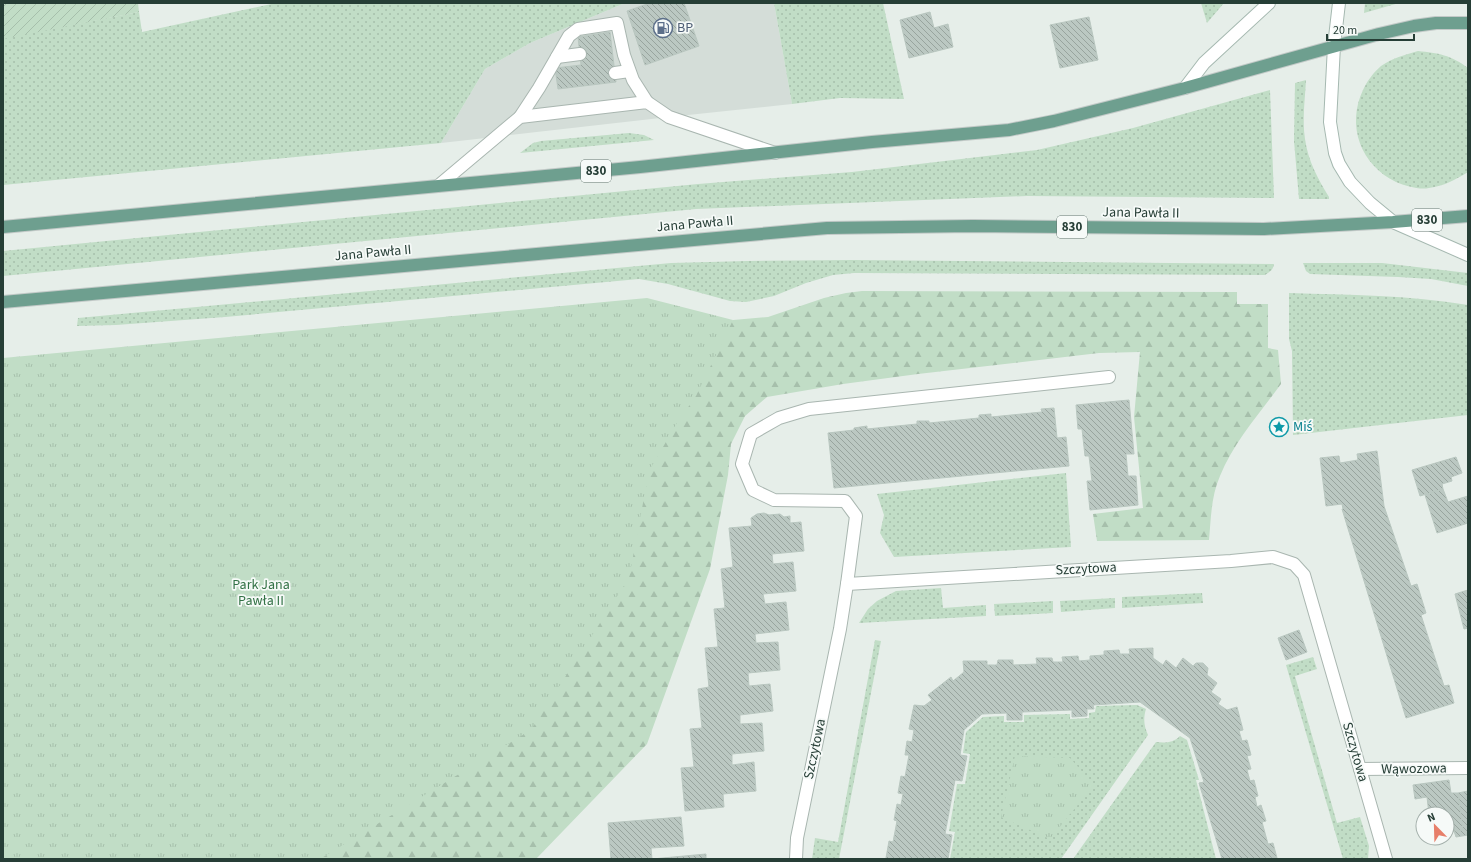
<svg xmlns="http://www.w3.org/2000/svg" width="1471" height="862" font-family="'Source Sans 3',sans-serif">
	<style>
		.built { fill: #d4ddd8 }
		.grass { fill: url(#grass-dots) }
		.forest { fill: url(#forest-firs) }
		.park { fill: url(#park-tufts) }
		.garden { fill: url(#garden-furrows) }
		.building { fill: url(#building-back-hatch); stroke: #b9c7c0 }
		.lines { fill: none; stroke-linecap: round; stroke-linejoin: round }
		.lane-casing { stroke: #a9b6b0; stroke-width: 14 }
		.street-casing { stroke: #a9b6b0; stroke-width: 14 }
		.secondary-casing { stroke: #a5b8b0; stroke-width: 14 }
		.primary-casing { stroke: #c2c9c7; stroke-width: 14 }
		.lane { stroke: #fff; stroke-width: 12 }
		.street { stroke: #fff; stroke-width: 12 }
		.secondary { stroke: #fff; stroke-width: 12 }
		.primary { stroke: #6e9f8f; stroke-width: 12 }
		.labels { text-anchor: middle; dominant-baseline: central; stroke-width: 3.5; stroke-linejoin: round; paint-order: stroke }
		.shield { fill: #f6faf8; stroke: #647670; stroke-width: 1 }
		.shield-label { font-size: 13px; font-weight: bold; fill: #263e36 }
		.service-label { font-size: 14px; fill: #4e5e75; stroke: #f6faf8; text-anchor: start }
		.street-label { font-size: 14px; fill: #263e36; stroke: #f6faf8 }
		.culture-label { font-size: 14px; fill: #0d838f; stroke: #f6faf8; text-anchor: start }
		.park-label { font-size: 14px; fill: #337246; stroke: #f6faf8 }
	</style>
	<defs>
		<pattern id="grass-dots" width="8" height="8" patternUnits="userSpaceOnUse"><rect width="8" height="8" fill="#c1ddc6"/><path d="M2 2h.1M6 6h.1" fill="none" stroke="#a6bfab" stroke-width="1.8" stroke-linecap="round"/></pattern>
		<pattern id="forest-firs" width="22" height="20" patternUnits="userSpaceOnUse"><rect width="22" height="20" fill="#c1ddc6"/><path d="M5 1l3.5 6h-7zM16 11l3.5 6h-7z" fill="#a6bfab"/></pattern>
		<pattern id="park-tufts" width="24" height="20" patternUnits="userSpaceOnUse"><rect width="24" height="20" fill="#c1ddc6"/><path d="M3 7l-1-3M5 7V3M7 7l1-3M15 17l-1-3M17 17v-4M19 17l1-3" fill="none" stroke="#a6bfab"/></pattern>
		<pattern id="garden-furrows" width="10" height="10" patternUnits="userSpaceOnUse"><rect width="10" height="10" fill="#c1ddc6"/><path d="M-1 1l2-2M0 10L10 0M9 11l2-2" fill="none" stroke="#a6bfab"/></pattern>
		<pattern id="building-back-hatch" width="6" height="6" patternUnits="userSpaceOnUse"><rect width="6" height="6" fill="#bbc8c2"/><path d="M-1 5l2 2M0 0l6 6M5-1l2 2" fill="none" stroke="#98a49e"/></pattern>
	</defs>
	<rect width="100%" height="100%" fill="#e6eee9"/>
	<polygon class="built" points="625,3 774,3 792,104 669,117 441,143 485,69 530,43"/>
	<g class="grass">
		<polygon points="276,3 625,3 530,43 485,69 441,143 3,185 3,38 139,12 142,32"/>
		<polygon points="774,3 883,3 904,99 840,98 792,104"/>
		<polygon points="1201,3 1224,3 1207,23"/>
		<polygon points="1365,3 1399,3 1364,13"/>
		<path d="M1418,51C1438,53 1451,55 1468,68V172C1455,180 1444,186 1429,188C1419,190 1406,186 1396,182C1361,165 1346,126 1363,90C1367,81 1374,72 1381,66C1393,58 1404,55 1418,51Z"/>
		<path d="M1306,80C1305,99 1302,120 1305,139C1308,161 1318,179 1329,197V199H1299L1294,141L1295,83Z"/>
		<polygon points="1270,90 1274,198 1027,196 696,209 3,276 3,251 698,184 852,172 1037,150 1133,128"/>
		<polygon points="629,133 644,135 654,140 520,153 533,143 541,141"/>
		<path d="M853,260L1274,264C1273,270 1270,272 1265,275L854,273L833,275L806,283L774,296L746,302L730,301L668,284L639,279L225,317L116,325L77,326L78,318L671,263L747,261Z"/>
		<polygon points="1303,263 1382,263 1468,273 1468,286 1431,279 1398,277 1310,274 1306,271"/>
		<path d="M1289,293C1349,295 1409,295 1468,305V415L1293,435L1292,351L1289,339Z"/>
		<polygon points="1066,473 1071,547 894,557 880,533 884,515 877,494"/>
		<polygon points="941,588 943,608 986,605 986,616 859,623 868,609 877,601 896,591"/>
		<polygon points="1202,593 1203,603 1122,608 1122,597"/>
		<polygon points="1115,598 1115,608 1061,612 1060,601"/>
		<polygon points="1053,601 1053,613 995,616 994,604"/>
		<polygon points="875,640 881,641 839,859 812,859 815,838 838,842"/>
		<polygon points="1313,657 1317,669 1295,676 1337,823 1360,817 1369,846 1368,859 1343,859 1286,665"/>
		<path d="M1137,705L1146,709C1143,719 1144,726 1148,735L1061,859H950L955,832L949,831L957,784H965L970,754L963,753L966,732L983,717L1004,716V722H1024V715L1070,714V719L1089,718V713L1095,712L1096,706Z"/>
		<path d="M1180,736L1187,740L1199,780H1196L1216,859H1073L1156,742C1165,743 1173,743 1180,736Z"/>
	</g>
	<path class="forest" d="M862,291L1237,292V304H1268V348L1278,350L1281,384C1260,413 1234,442 1220,476C1211,496 1211,519 1209,540L1097,541L1093,514L1143,508L1134,417L1140,352L1099,353L918,374L843,384L767,397L745,416L731,444L728,475L710,569L647,744L536,859H3V493L689,348L733,320L768,317L824,298L846,293Z"/>
	<g class="park">
		<polygon points="647,298 733,320 696,396 677,423 649,471 629,578 531,730 320,859 3,859 3,358"/>
		<polygon points="1015,756 1070,758 1094,785 1050,839 1001,817"/>
	</g>
	<polygon class="garden" points="3,3 138,3 139,12 3,39"/>
	<g class="building">
		<polygon points="650,3 684,3 699,46 645,65 627,11"/>
		<polygon points="930,12 934,28 948,24 953,47 909,58 900,20"/>
		<polygon points="1089,17 1098,60 1060,68 1050,25"/>
		<polygon points="610,32 616,82 558,89 555,68 581,65 578,37"/>
		<polygon points="1129,400 1134,454 1126,454 1128,476 1136,476 1138,505 1090,510 1087,481 1092,481 1089,456 1085,456 1082,429 1078,429 1076,405"/>
		<polygon points="1054,408 1057,438 1066,437 1069,466 834,488 828,433 854,430 854,428 867,426 867,429 917,424 917,421 929,421 929,423 979,418 979,415 991,414 991,417 1042,412 1041,409"/>
		<polygon points="1377,451 1384,506 1411,586 1417,584 1426,613 1421,615 1444,686 1449,685 1454,703 1406,718 1342,509 1343,509 1342,504 1326,506 1320,458 1339,456 1340,463 1358,460 1357,454"/>
		<polygon points="1456,457 1462,473 1451,477 1452,481 1442,484 1443,489 1420,496 1412,470"/>
		<polygon points="1443,489 1448,502 1468,496 1468,523 1437,533 1425,495"/>
		<polygon points="764,513 769,515 780,514 784,517 790,516 790,523 801,522 804,551 772,554 773,564 793,562 796,591 763,594 765,604 786,602 789,630 755,634 756,643 778,642 780,670 748,673 749,686 770,684 773,711 740,715 740,724 762,723 764,751 732,754 732,765 754,762 756,791 723,794 724,807 685,811 681,768 694,767 690,729 702,728 698,689 709,687 705,648 718,647 714,609 725,608 721,569 733,567 729,528 752,526 751,518 757,514"/>
		<polygon points="1468,590 1468,628 1464,629 1455,594"/>
		<polygon points="1299,630 1307,652 1286,660 1278,638"/>
		<polygon points="1153,648 1153,658 1163,665 1166,660 1176,668 1183,658 1193,666 1196,663 1203,663 1208,668 1207,675 1217,683 1211,692 1221,699 1218,704 1227,710 1237,707 1243,730 1239,731 1242,741 1247,740 1251,755 1247,756 1251,769 1247,770 1250,781 1254,780 1258,796 1255,797 1257,807 1261,805 1266,821 1262,822 1268,844 1273,843 1277,858 1222,859 1199,783 1204,782 1190,738 1140,702 1093,705 1094,709 1087,709 1087,716 1072,717 1072,710 1022,712 1022,720 1007,720 1007,713 982,714 964,730 960,755 967,756 962,781 955,780 945,834 952,835 948,859 889,859 886,858 889,841 893,842 897,821 894,820 897,804 901,805 903,794 898,793 901,776 905,777 909,755 905,755 907,741 912,742 914,730 909,729 914,705 924,706 932,700 928,695 951,677 953,681 964,672 963,661 987,661 987,665 997,665 998,660 1013,660 1013,665 1037,664 1036,658 1052,658 1053,662 1063,662 1062,657 1078,656 1079,661 1090,660 1090,656 1104,655 1104,651 1119,650 1120,654 1130,654 1129,649"/>
		<polygon points="1449,780 1451,793 1458,793 1463,830 1447,832 1447,814 1429,814 1427,797 1415,799 1413,785"/>
		<polygon points="1468,791 1468,835 1456,837 1454,831 1463,830 1458,793"/>
		<polygon points="681,817 684,846 651,848 652,859 706,854 706,859 611,859 608,823"/>
	</g>
	<g class="lines">
		<g class="lane-casing">
			<g id="lane">
				<polyline points="557,57 580,54"/>
				<polyline points="615,73 629,71"/>
				<polyline points="520,117 539,88 569,36 578,29 617,23 624,55 633,80 647,102"/>
				<polyline points="438,186 520,117 647,102 669,117 775,153"/>
				<polyline points="847,584 856,516 845,501 774,500 753,490 742,464 751,434 779,418 809,409 1109,377"/>
			</g>
		</g>
		<g class="street-casing">
			<g id="street">
				<polyline points="1360,769 1468,768"/>
				<polyline points="796,859 797,838 840,629 847,584 1231,561 1273,557 1294,564 1304,575 1386,859"/>
			</g>
		</g>
		<g class="secondary-casing">
			<g id="secondary">
				<polyline points="1339,3 1334,46 1330,122 1335,153 1339,164 1350,182 1370,203 1393,222 1468,255"/>
				<polyline points="1185,88 1204,63 1269,3"/>
			</g>
		</g>
		<g class="primary-casing">
			<g id="primary">
				<polyline points="3,227 640,167 872,142 1009,130 1054,121 1185,88 1379,34 1414,26 1436,23 1468,23"/>
				<polyline points="3,302 827,228 973,226 1264,229 1393,222 1468,216"/>
			</g>
		</g>
		<use href="#lane" class="lane"/>
		<use href="#street" class="street"/>
		<use href="#secondary" class="secondary"/>
		<use href="#primary" class="primary"/>
	</g>
	<defs>
		<g id="fuel-ring" transform="scale(1)"><circle r="9.5" fill="#f6faf8" stroke="#5c6f8a" stroke-width="1.5"/><path d="M-5.5-6h7V0h2V4h1.3V-2.5L3-4.5l.8-.8L6-3V5H2.5V1h-1V6h-7ZM-4.2-4.7v3.2H.2V-4.7Z" fill="#5c6f8a"/></g>
		<g id="sight-ring" transform="scale(1)"><circle r="9.5" fill="#f6faf8" stroke="#0f9aa8" stroke-width="1.5"/><path d="M0-6L1.8-2.2L6-1.7L2.9 1.2L3.7 5.4L0 3.3L-3.7 5.4L-2.9 1.2L-6-1.7L-1.8-2.2Z" fill="#0f9aa8"/></g>
	</defs>
	<g fill-rule="evenodd">
		<use href="#fuel-ring" x="663" y="28"/>
		<use href="#sight-ring" x="1279" y="427"/>
	</g>
	<g class="labels">
		<g class="shield">
			<rect x="581" y="160" width="30" height="22" rx="3"/>
			<rect x="1412" y="209" width="30" height="22" rx="3"/>
			<rect x="1057" y="216" width="30" height="22" rx="3"/>
		</g>
		<g class="shield-label">
			<text x="596" y="171">830</text>
			<text x="1427" y="220">830</text>
			<text x="1072" y="227">830</text>
		</g>
		<g class="service-label">
			<text x="677" y="28">BP</text>
		</g>
		<g class="street-label">
			<text transform="translate(1141 213) rotate(1)">Jana Pawła II</text>
			<text transform="translate(695 224) rotate(-5)">Jana Pawła II</text>
			<text transform="translate(373 253) rotate(-5)">Jana Pawła II</text>
			<text transform="translate(1086 569) rotate(-3)">Szczytowa</text>
			<text transform="translate(815 749) rotate(-78)">Szczytowa</text>
			<text transform="translate(1355 752) rotate(74)">Szczytowa</text>
			<text transform="translate(1414 769) rotate(-1)">Wąwozowa</text>
		</g>
		<g class="culture-label">
			<text x="1293" y="427">Miś</text>
		</g>
		<g class="park-label">
			<text x="261" y="585">Park Jana<tspan x="261" dy="16">Pawła II</tspan></text>
		</g>
	</g>
	<rect width="1471" height="862" fill="none" stroke="#263e36" stroke-width="8"/>
	<g transform="translate(1435 826) rotate(337)"><circle r="19" fill="#f6faf8" stroke="#a3afaa"/>
	<path d="M0-3L7 15L0 10L-7 15Z" fill="#e77f6a"/>
	<text y="-6" font-size="11" font-weight="bold" text-anchor="middle" fill="#263e36">N</text>
	</g>
	<path d="M1327 34v6h87v-6" fill="none" stroke="#263e36" stroke-width="2"/>
	<text x="1333" y="34" font-size="12" fill="#263e36" stroke="#f6faf8" stroke-width="3" paint-order="stroke">20 m</text>
</svg>
